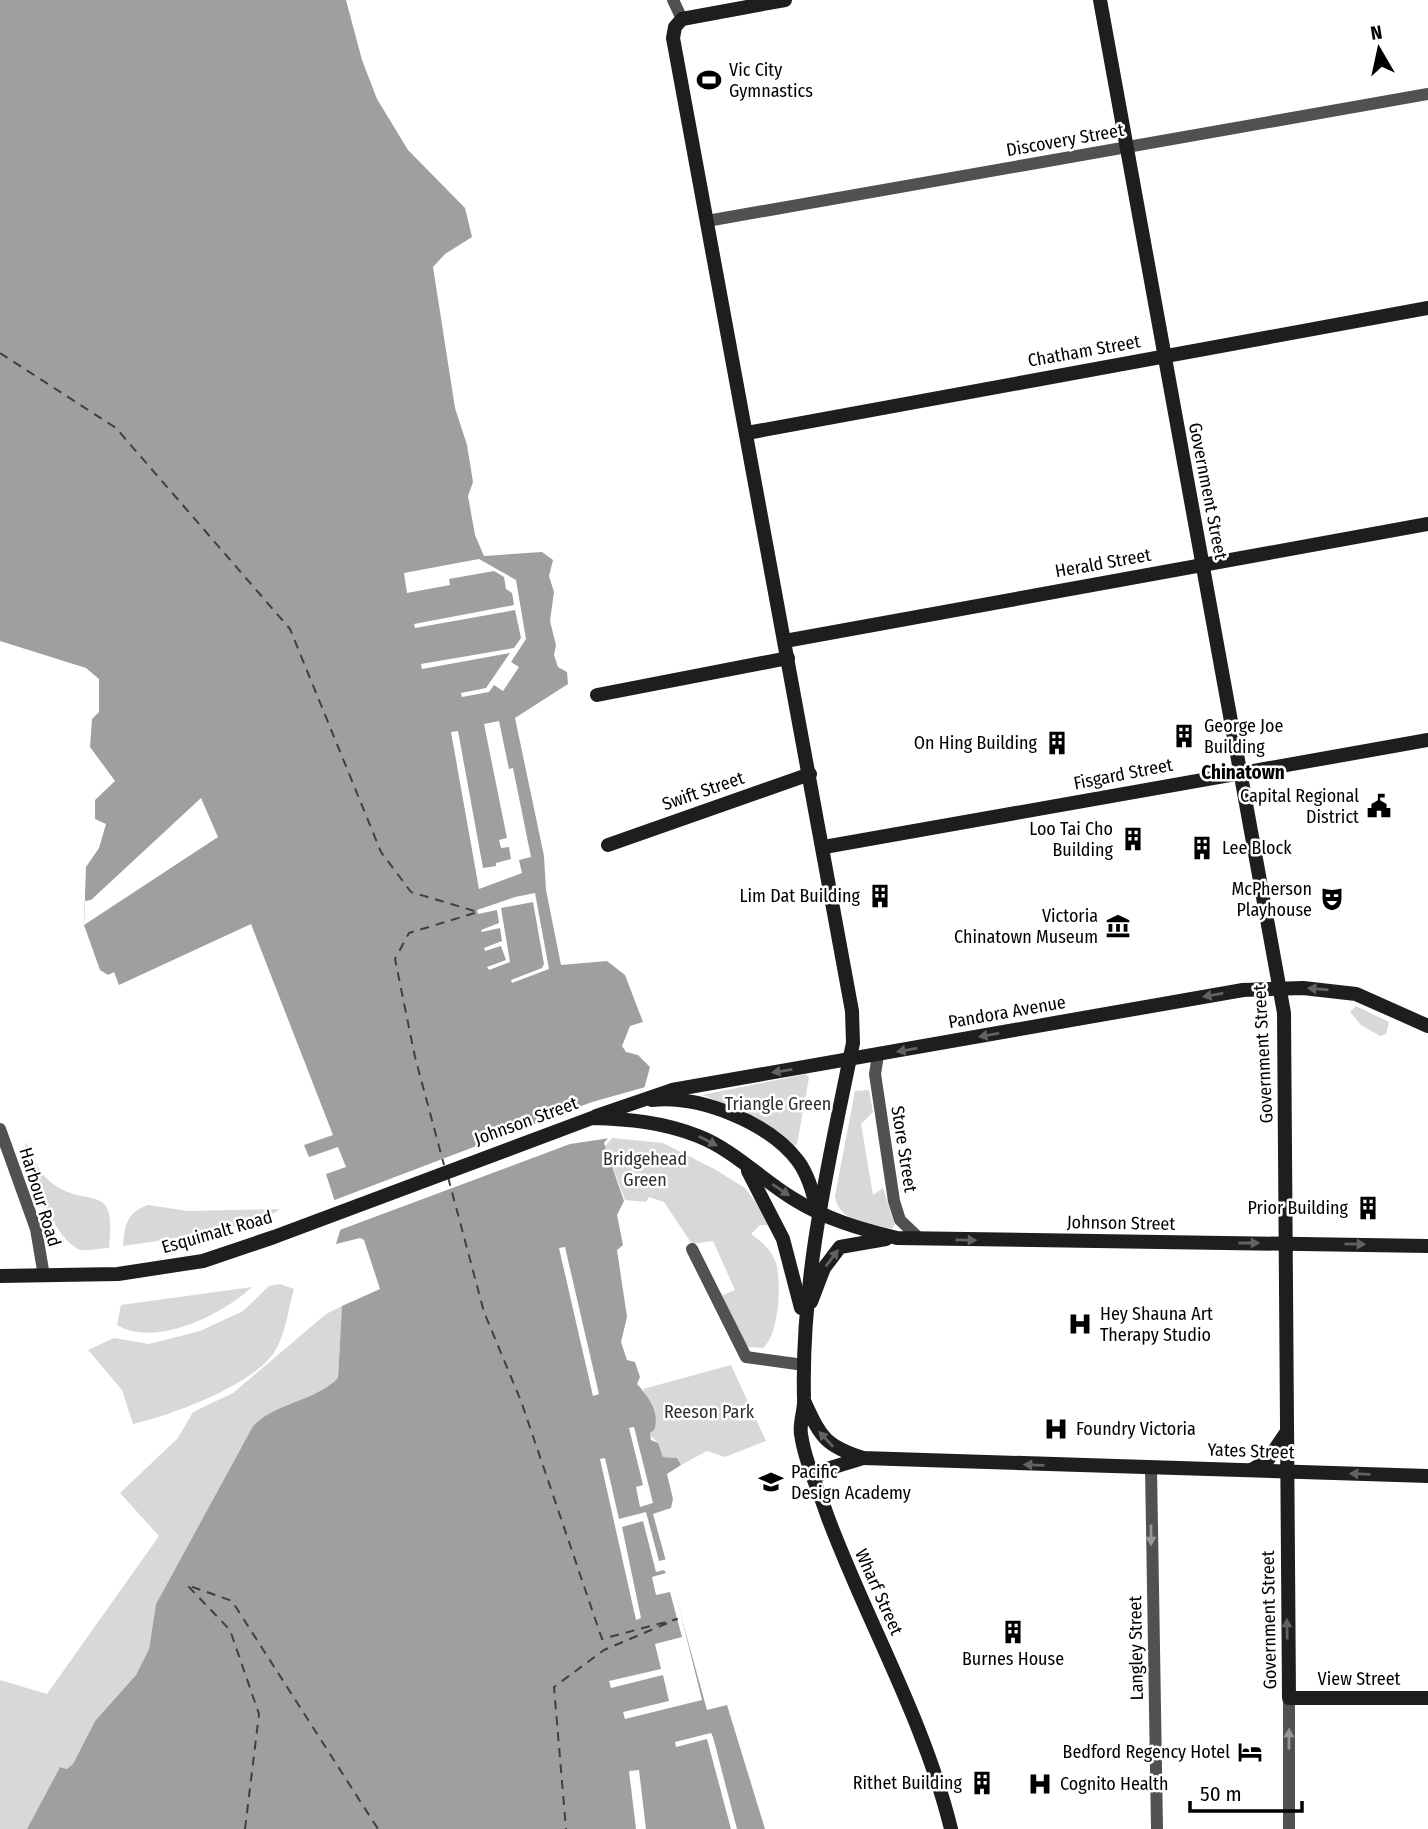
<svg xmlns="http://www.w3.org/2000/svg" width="1428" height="1829" font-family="'Fira Sans Condensed',sans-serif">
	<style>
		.green { fill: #d8d8d8 }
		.water { fill: #9f9f9f }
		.pier { fill: #fff }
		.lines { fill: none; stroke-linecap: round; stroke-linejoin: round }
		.ferry { stroke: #404040; stroke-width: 2; stroke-dasharray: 9 7; stroke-linecap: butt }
		.street { stroke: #515151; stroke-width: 12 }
		.secondary { stroke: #1e1e1e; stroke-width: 14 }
		.oneway { fill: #626262 }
		.oneway2 { fill: #979797 }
		.labels { text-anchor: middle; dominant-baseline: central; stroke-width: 5; stroke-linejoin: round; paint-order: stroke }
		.poi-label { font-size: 18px; fill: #000; stroke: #fff; text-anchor: end }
		.street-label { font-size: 18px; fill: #000; stroke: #fff }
		.park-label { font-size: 18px; fill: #2f2f2f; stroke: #fff }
		.neighbourhood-label { font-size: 19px; font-weight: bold; fill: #000; stroke: #fff }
	</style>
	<rect width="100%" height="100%" fill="#fff"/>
	<g class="green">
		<polygon points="1356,1006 1389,1022 1386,1034 1380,1036 1361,1025 1350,1012"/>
		<polygon points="806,1074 809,1078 797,1144 793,1146 736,1108 702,1095"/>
		<path d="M869,1090L873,1112L861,1124L873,1195L883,1188L895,1225L892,1229C869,1223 839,1223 835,1196L855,1091Z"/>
		<path d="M612,1138L663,1143L716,1170L745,1188L773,1225H760L751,1234C762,1242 772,1250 776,1263C782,1282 779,1335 763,1348L746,1347L721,1296L735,1290L713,1241L692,1244L664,1202L649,1197L646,1202L625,1200L605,1146Z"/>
		<path d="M26,1142C33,1158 39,1174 53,1184C90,1210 117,1179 109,1248C101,1248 83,1253 76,1248C48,1229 38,1181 25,1148Z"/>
		<path d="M148,1205L188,1211L280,1209C256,1228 157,1241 123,1246C125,1225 126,1213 148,1205Z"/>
		<path d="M280,1284L294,1289C288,1309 286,1333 275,1351C254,1385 171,1415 133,1424L122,1390L88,1350L114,1338L149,1344L200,1331L243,1311L269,1286Z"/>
		<path d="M252,1287C222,1315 155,1348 117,1325L121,1305Z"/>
		<path d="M342,1306L338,1378C314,1402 276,1402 253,1426L156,1604L149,1649L136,1675L95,1721L73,1764L67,1769L60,1767L27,1829H0V1680L47,1694L159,1536L120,1493L178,1438L193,1412L233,1393L326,1314Z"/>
		<polygon points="731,1365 766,1441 725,1457 707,1451 681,1465 677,1458 663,1457 658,1443 650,1435 651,1408 643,1389"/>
	</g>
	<path class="water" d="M0,0H346L362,60L377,99L408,150L465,208L472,237L445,254L433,267L455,408L467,445L473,482L468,496L475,535L484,556L542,552L553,560L549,576L554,592L550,621L556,645L554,655L558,667L567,672L568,684L515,718L544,856L546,890L561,965L607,961L625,975L643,1022L630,1026L622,1046L626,1052L638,1055L650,1067L641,1100L604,1143L624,1201L617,1215L623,1245L617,1250L627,1317L621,1342L627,1360L635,1362L640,1377L637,1384C647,1395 661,1413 654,1430L650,1433L651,1440L658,1443L663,1457L677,1458L681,1465L667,1474L673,1499L671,1508L653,1514L707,1710L727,1705L765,1829H27L60,1767L67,1769L73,1764L95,1721L136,1675L149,1649L156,1604L253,1426C276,1402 314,1402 338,1378L342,1306L380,1289L364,1240L360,1238L336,1244L342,1224L326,1174L346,1167L338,1147L309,1157L304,1145L333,1135L251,924L119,985L114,972L108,975L100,970L84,925L86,867L99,848L106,824L95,819V800L115,781L90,747L92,719L99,712V679L86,668L0,641Z"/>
	<g class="pier">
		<polygon points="479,559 516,580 526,639 511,662 519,667 503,691 494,685 489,692 462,697 461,693 486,688 510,653 422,669 421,664 514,648 521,638 515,610 415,628 414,624 514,605 512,593 506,589 504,577 494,571 449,579 450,585 407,593 404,573"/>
		<polygon points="499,721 509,769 513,768 531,857 519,860 522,873 479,889 451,732 458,731 483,868 496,866 496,863 511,859 509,847 501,848 499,840 507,838 484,724"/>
		<polygon points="201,798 218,837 84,925 85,901 91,900"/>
		<polygon points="535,893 549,969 512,983 511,980 542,968 544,964 533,902 501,908 510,962 489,970 487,967 506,960 501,946 485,951 484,948 502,941 500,928 482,932 481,930 499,923 497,910 478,914 477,910 515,897"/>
		<polygon points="649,1086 644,1101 627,1128 617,1137 570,1144 337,1231 339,1224 332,1201 592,1102"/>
		<polygon points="565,1247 599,1394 593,1396 559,1248"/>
		<polygon points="634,1427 653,1503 640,1507 636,1487 643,1485 629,1428"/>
		<polygon points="605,1458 619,1519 646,1512 659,1561 667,1559 702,1700 625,1719 623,1712 669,1701 663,1675 611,1688 609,1681 661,1669 655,1644 682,1637 670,1592 656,1595 652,1577 666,1573 664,1570 656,1572 643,1521 622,1527 641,1618 636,1620 600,1459"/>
		<polygon points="711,1733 713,1737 737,1829 731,1829 707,1739 676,1747 675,1742"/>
		<polygon points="639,1770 646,1829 636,1829 629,1771"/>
	</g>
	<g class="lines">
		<g class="ferry">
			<polyline points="0,353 116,428 290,629 381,852 411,892 478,912 409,933 395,959 415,1057 444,1165"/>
			<polyline points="448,1177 484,1312 521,1401 602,1639 677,1619 604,1650 554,1687 566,1829"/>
			<polyline points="245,1829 259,1714 230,1630 187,1585 232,1601 378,1829"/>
		</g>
		<g class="street">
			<polyline points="673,0 682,19"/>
			<polyline points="707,221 1428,94"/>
			<polyline points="878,1055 875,1074 894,1201 900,1220 920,1239"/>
			<polyline points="0,1129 36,1229 44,1276"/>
			<polyline points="692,1249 746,1357 804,1365"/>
			<polyline points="1151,1467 1157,1829"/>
			<polyline points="1289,1829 1289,1698"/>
		</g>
		<g class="secondary">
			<path d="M785,0L682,19L675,27L673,38L852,1011L853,1043C829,1161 801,1277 804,1398C805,1410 799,1423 801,1434C805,1462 818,1488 827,1515C866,1620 924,1719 951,1829"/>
			<polyline points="1100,0 1284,1013 1289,1698 1428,1698"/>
			<polyline points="747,433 1428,308"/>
			<polyline points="785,641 1428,524"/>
			<polyline points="597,695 788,658"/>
			<polyline points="608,845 810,774"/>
			<polyline points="824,847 1428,740"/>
			<path d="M652,1100C700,1095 768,1122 798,1161C809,1176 813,1194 818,1212"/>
			<polyline points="596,1116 672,1090 1243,990 1303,988 1356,994 1428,1026"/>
			<polyline points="748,1171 783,1239 801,1308"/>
			<path d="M0,1276L118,1274L203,1261L274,1237L592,1118C628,1119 663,1122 698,1136C732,1149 760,1178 792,1198C825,1219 860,1229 897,1238L1428,1246"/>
			<polyline points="811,1302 824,1268 840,1247 886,1239"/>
			<path d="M805,1403C821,1438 826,1446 863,1458L1428,1476"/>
			<polyline points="1251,1470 1267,1461 1286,1433"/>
			<polyline points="814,1479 827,1469 863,1458"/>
		</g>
	</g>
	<defs><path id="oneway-solid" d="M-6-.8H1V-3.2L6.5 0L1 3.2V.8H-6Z" transform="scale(1.75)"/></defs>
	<g class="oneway">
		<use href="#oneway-solid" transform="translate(1318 989) rotate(-175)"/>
		<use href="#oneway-solid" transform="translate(1213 995) rotate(170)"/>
		<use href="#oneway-solid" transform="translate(989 1035) rotate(170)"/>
		<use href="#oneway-solid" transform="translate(907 1050) rotate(170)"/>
		<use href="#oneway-solid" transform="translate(782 1071) rotate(171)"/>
		<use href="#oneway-solid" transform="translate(708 1141) rotate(27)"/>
		<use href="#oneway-solid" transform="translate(781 1190) rotate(34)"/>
		<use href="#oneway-solid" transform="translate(966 1240) rotate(1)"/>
		<use href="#oneway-solid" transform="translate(1249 1243)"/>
		<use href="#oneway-solid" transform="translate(1355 1244) rotate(1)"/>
		<use href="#oneway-solid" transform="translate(832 1258) rotate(-53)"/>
		<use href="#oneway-solid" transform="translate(826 1439) rotate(-133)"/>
		<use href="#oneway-solid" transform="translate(1034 1465) rotate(-178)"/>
		<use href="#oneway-solid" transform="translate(1360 1474) rotate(-178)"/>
		<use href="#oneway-solid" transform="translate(1287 1629) rotate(-91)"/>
	</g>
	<g class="oneway2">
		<use href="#oneway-solid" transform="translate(1151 1535) rotate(90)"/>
		<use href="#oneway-solid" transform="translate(1289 1739) rotate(-90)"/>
	</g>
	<defs>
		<g id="stadium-bare" transform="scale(1.89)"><path d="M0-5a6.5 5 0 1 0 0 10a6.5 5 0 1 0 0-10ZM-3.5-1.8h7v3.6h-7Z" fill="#000" stroke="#fff" stroke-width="2.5" paint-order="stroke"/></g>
		<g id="building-bare" transform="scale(1.89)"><path d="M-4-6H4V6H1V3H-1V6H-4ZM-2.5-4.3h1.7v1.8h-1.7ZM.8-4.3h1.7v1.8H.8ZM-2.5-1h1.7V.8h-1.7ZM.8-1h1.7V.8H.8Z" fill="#000" stroke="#fff" stroke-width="2.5" paint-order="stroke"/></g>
		<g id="civic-bare" transform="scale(1.89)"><path d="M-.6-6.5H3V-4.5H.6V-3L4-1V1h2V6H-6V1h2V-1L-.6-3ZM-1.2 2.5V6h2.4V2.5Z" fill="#000" stroke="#fff" stroke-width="2.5" paint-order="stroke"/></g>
		<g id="theatre-bare" transform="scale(1.89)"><path d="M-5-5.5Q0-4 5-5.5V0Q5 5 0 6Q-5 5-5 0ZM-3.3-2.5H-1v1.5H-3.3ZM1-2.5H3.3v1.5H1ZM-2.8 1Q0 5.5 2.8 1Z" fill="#000" stroke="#fff" stroke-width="2.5" paint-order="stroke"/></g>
		<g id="museum-bare" transform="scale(1.89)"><path d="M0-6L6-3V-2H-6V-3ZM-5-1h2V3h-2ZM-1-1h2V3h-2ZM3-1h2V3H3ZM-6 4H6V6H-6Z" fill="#000" stroke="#fff" stroke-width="2.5" paint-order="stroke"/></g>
		<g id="hospital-bare" transform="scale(1.89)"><path d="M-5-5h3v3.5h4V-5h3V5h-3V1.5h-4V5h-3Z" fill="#000" stroke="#fff" stroke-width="2.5" paint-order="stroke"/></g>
		<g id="university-bare" transform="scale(1.89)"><path d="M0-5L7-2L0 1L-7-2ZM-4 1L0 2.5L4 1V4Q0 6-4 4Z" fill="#000" stroke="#fff" stroke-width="2.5" paint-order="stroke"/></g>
		<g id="hotel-bare" transform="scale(1.89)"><path d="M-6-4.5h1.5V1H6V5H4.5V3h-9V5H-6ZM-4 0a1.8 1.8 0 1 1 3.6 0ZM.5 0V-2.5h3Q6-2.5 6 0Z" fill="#000" stroke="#fff" stroke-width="2.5" paint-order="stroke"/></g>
	</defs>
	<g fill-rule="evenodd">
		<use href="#stadium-bare" x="709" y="80"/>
		<use href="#building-bare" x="1184" y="736"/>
		<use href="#building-bare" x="1057" y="743"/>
		<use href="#civic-bare" x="1379" y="806"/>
		<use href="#building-bare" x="1133" y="839"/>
		<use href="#building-bare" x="1202" y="848"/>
		<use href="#building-bare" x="880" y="896"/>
		<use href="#theatre-bare" x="1332" y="899"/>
		<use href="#museum-bare" x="1118" y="926"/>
		<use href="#building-bare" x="1368" y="1208"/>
		<use href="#hospital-bare" x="1080" y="1324"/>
		<use href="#hospital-bare" x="1056" y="1429"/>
		<use href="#university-bare" x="771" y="1482"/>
		<use href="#building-bare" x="1013" y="1632"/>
		<use href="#hotel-bare" x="1250" y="1752"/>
		<use href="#building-bare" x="982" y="1783"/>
		<use href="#hospital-bare" x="1040" y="1784"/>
	</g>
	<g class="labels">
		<g class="poi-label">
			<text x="729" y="70" text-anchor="start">Vic City<tspan x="729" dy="21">Gymnastics</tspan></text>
			<text x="1204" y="726" text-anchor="start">George Joe<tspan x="1204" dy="21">Building</tspan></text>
			<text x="1037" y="743">On Hing Building</text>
			<text x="1359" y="796">Capital Regional<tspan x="1359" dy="21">District</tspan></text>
			<text x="1113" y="829">Loo Tai Cho<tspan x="1113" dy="21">Building</tspan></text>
			<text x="1222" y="848" text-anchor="start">Lee Block</text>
			<text x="1312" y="889">McPherson<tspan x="1312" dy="21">Playhouse</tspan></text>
			<text x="860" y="896">Lim Dat Building</text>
			<text x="1098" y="916">Victoria<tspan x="1098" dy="21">Chinatown Museum</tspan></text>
			<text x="1348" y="1208">Prior Building</text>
			<text x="1100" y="1314" text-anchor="start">Hey Shauna Art<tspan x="1100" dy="21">Therapy Studio</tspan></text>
			<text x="1076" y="1429" text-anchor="start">Foundry Victoria</text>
			<text x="791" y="1472" text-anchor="start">Pacific<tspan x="791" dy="21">Design Academy</tspan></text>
			<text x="1013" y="1659" text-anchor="middle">Burnes House</text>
			<text x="1230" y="1752">Bedford Regency Hotel</text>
			<text x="962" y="1783">Rithet Building</text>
			<text x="1060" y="1784" text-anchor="start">Cognito Health</text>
		</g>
		<g class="street-label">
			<text transform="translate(1065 140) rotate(-10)">Discovery Street</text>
			<text transform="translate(1084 351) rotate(-10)">Chatham Street</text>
			<text transform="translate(1208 491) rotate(79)">Government Street</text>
			<text transform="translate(1103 563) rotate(-10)">Herald Street</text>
			<text transform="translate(1123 774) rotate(-11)">Fisgard Street</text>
			<text transform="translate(703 791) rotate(-19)">Swift Street</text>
			<text transform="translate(1007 1012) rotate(-10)">Pandora Avenue</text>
			<text transform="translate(1263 1054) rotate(-93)">Government Street</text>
			<text transform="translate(526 1121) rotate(-20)">Johnson Street</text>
			<text transform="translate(904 1149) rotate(81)">Store Street</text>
			<text transform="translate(40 1197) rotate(73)">Harbour Road</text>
			<text transform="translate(1121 1223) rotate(1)">Johnson Street</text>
			<text transform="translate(217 1232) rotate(-16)">Esquimalt Road</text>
			<text transform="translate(1251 1451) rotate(2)">Yates Street</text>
			<text transform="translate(879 1592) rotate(66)">Wharf Street</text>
			<text transform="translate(1269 1620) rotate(-91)">Government Street</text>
			<text transform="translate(1136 1648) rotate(-91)">Langley Street</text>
			<text x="1359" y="1679">View Street</text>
		</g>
		<g class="park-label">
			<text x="778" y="1104">Triangle Green</text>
			<text x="645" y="1159">Bridgehead<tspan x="645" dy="21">Green</tspan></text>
			<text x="709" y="1412">Reeson Park</text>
		</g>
		<g class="neighbourhood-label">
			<text x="1243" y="772">Chinatown</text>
		</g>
	</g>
	<g transform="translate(1379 49) rotate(351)" stroke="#ffffff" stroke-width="5" paint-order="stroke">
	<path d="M0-5L12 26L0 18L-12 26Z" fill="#000000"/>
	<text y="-10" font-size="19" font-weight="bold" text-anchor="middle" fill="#000000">N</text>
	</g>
	<path d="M1190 1801v10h112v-10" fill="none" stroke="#000000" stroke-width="3.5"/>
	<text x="1200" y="1801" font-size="21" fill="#000000" stroke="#ffffff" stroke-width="5" paint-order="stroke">50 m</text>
</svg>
